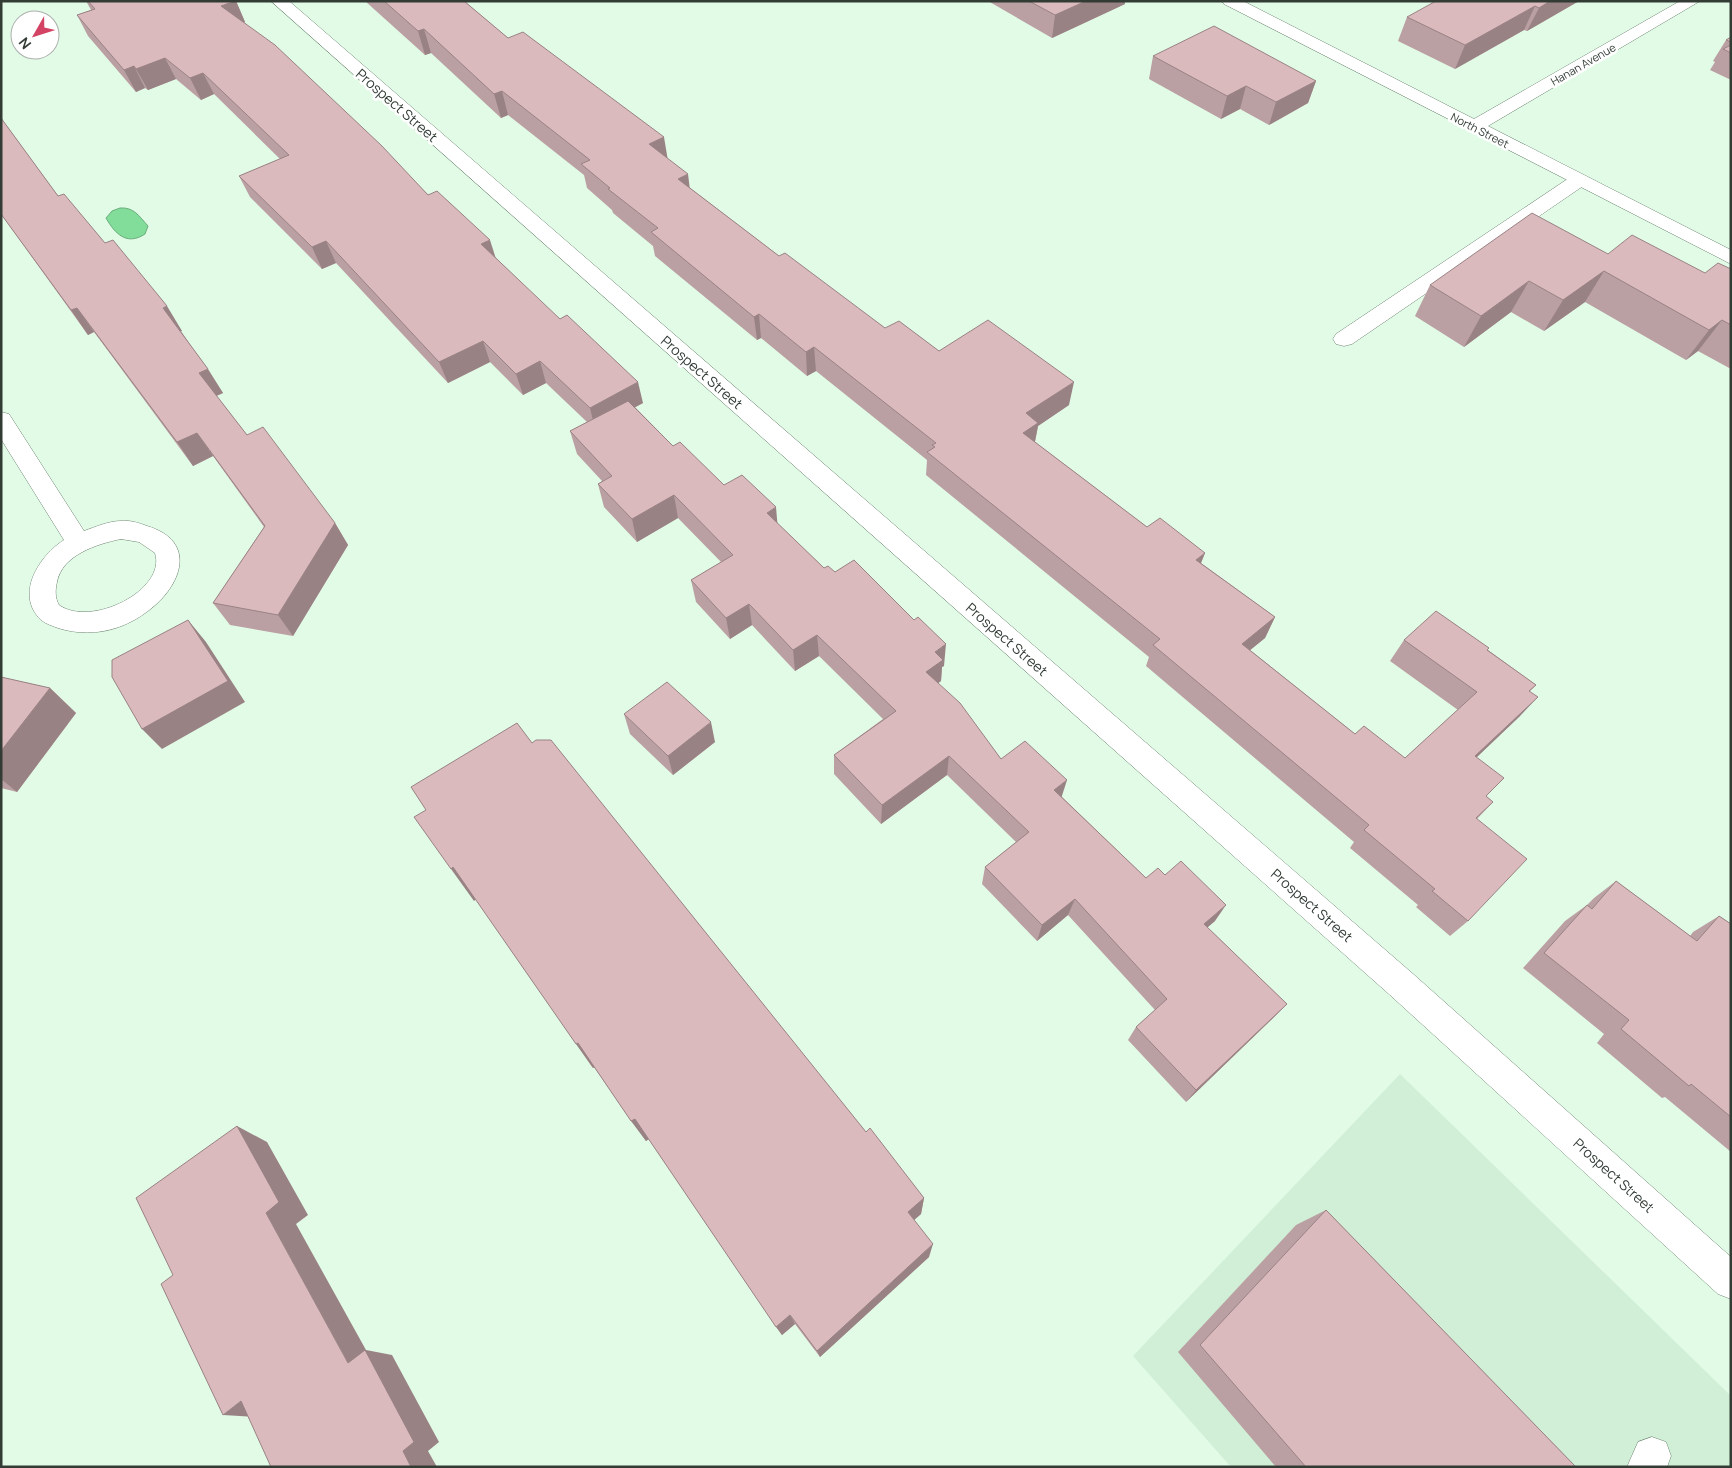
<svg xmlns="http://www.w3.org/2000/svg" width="1732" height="1468" font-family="Manrope,sans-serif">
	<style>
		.built { fill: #d0efd6 }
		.water { fill: #81dd99; stroke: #69ad7b }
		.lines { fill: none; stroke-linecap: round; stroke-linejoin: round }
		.lane-casing { stroke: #6e8472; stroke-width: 1 }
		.street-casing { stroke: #6e8472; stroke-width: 1 }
		.lane { fill: #fff; fill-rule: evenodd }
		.street { fill: #fff; fill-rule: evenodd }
		.wall { fill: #bba0a3 }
		.shaded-wall { fill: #998284 }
		.building { fill: #dababd; stroke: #998284 }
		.labels { text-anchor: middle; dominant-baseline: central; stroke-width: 5; stroke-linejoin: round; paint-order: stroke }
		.far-street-label { font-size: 11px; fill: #323c34; stroke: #fff }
		.street-label { font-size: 14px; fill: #323c34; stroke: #fff }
	</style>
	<rect width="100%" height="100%" fill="#e2fbe7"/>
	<polygon class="built" points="1400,1074 1731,1396 1731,1467 1231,1467 1133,1356"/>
	<path class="water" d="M120,208C134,207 139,216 148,226L145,234C127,246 115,234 106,218L112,211Z"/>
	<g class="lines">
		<g class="lane-casing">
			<g id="lane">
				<polygon points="1579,174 1586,176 1589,180 1586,184 1352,344 1344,346 1336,344 1333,339 1336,334 1572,176"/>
				<polygon points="1652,1437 1666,1442 1671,1456 1667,1467 1627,1467 1638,1442"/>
			</g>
		</g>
		<g class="street-casing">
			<g id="street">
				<polygon points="271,1 289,1 1412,973 1731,1257 1731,1299 1718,1294 1390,995"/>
				<polygon points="1222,1 1243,1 1474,119 1680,1 1700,1 1488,126 1731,250 1731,264 1224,4"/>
				<path d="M1,412L9,414L84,531C95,527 109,521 121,521C130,520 139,523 147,526C198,541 182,586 148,611C122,631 90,638 58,628C53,626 46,624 41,620C14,594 40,555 64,540L1,439ZM121,539L139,542L155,553C167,590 91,628 59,605C55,598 55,590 57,582C62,555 97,544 121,539Z"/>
			</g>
		</g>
		<use href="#lane" class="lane"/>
		<use href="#street" class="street"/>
	</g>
	<g class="wall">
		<polygon points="86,1 236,1 245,22 244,22 496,258 643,403 635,407 673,446 724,485 777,523 824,568 835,572 944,666 942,667 941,681 938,683 1001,759 1062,797 1146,878 1215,921 1207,927 1287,1004 1273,1018 1186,1102 1128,1040 1136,1027 1155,1010 1068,915 1037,941 982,884 985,867 1016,842 947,775 881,824 834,774 834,755 883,719 819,656 795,671 752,625 730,639 696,602 691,580 721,562 678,518 637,542 604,507 598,484 602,481 577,454 570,431 587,422 546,383 523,395 490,362 448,383 336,263 322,269 250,197 239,176 280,159 214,94 201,100 176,79 148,90 145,88 136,92 88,36 77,15 91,10"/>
		<polygon points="365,1 464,1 508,38 668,159 690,188 779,256 885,328 1069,405 1038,426 1035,442 1147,527 1205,553 1201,563 1275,617 1265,638 1250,650 1355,734 1405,758 1458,710 1390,661 1404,640 1488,650 1536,685 1530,691 1520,716 1477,757 1486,796 1493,802 1477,819 1468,921 1450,936 1416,907 1418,905 1350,848 1354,842 1146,666 1149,657 926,475 927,460 816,371 807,376 761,338 757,340 655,256 653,246 613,213 612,210 587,188 584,175 508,115 501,118 431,53 425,55"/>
		<polygon points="988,1 1125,1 1125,4 1052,38"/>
		<polygon points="1579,1 1527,31 1524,30 1455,69 1398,41 1407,17"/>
		<polygon points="1731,37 1731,80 1710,70 1715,62 1713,61 1726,40"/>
		<polygon points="1153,56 1316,81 1308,103 1269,125 1240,109 1221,119 1149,79"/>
		<polygon points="1,118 58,196 105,243 182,331 181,331 223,393 216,396 247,435 335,523 348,545 293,636 230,625 213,603 264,527 213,456 193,466 94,332 88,335 1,214"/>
		<polygon points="1608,254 1705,273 1731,269 1731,369 1698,351 1686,360 1585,302 1544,331 1511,312 1464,347 1415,316 1430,285"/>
		<polygon points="1,677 50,688 76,713 17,792 1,788"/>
		<polygon points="624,714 715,742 673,775 630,734"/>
		<polygon points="532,743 866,1132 924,1198 921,1214 914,1220 929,1257 820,1357 795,1324 782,1335 649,1139 646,1141 594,1067 593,1068 476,899 474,901"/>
		<polygon points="1616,881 1690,936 1693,932 1719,916 1731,924 1731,1152 1665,1097 1662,1098 1597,1043 1604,1034 1523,968 1565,921 1587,905 1594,898"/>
		<polygon points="1326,1210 1576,1467 1276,1467 1178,1352 1296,1225"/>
	</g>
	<g class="shaded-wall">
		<polygon points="235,1 236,1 245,22 231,27 221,6"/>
		<polygon points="1086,1 1125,1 1125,4 1052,38 1055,15"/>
		<polygon points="1550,1 1579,1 1527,31 1539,8"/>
		<polygon points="1535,6 1524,30 1455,69 1465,45"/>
		<polygon points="424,29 431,53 425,55 418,31"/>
		<polygon points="165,58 176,79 148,90 136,69"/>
		<polygon points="134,66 145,88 136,92 124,70"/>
		<polygon points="203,73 214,94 201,100 190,78"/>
		<polygon points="1316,81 1308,103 1269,125 1276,102"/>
		<polygon points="1246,86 1240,109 1221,119 1227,96"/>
		<polygon points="502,91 508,115 501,118 494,94"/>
		<polygon points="664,137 668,161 649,144"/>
		<polygon points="688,174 691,198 678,179"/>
		<polygon points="490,240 497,262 481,244"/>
		<polygon points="326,241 336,263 322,269 312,247"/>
		<polygon points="1604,271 1585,302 1544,331 1563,300"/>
		<polygon points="1529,281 1511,312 1464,347 1481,316"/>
		<polygon points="167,306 182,331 178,332 163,308"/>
		<polygon points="77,308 94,332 88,335 71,310"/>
		<polygon points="759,314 761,338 757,340 754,317"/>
		<polygon points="1722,320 1698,351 1686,360 1709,330"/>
		<polygon points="483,341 490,362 448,383 439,362"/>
		<polygon points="814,347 816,371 807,376 806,352"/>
		<polygon points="540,361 546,383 523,395 516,374"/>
		<polygon points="208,369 223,393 214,397 199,373"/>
		<polygon points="638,382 643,403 595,429 590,408"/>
		<polygon points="1074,382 1069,405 1038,426 1034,446 1020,456 1026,413"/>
		<polygon points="197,433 213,456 193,466 177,442"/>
		<polygon points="674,495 678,518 637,542 632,519"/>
		<polygon points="776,507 778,530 767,513"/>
		<polygon points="335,523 348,545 293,636 278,615"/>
		<polygon points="1205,553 1196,575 1196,560"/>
		<polygon points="749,604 752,625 730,639 726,618"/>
		<polygon points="1275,617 1265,638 1233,664 1242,644"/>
		<polygon points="188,620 206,642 245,702 162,749 142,729"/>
		<polygon points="817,635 819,656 795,671 793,650"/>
		<polygon points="946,644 944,666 942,667 941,681 925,693 926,672 935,652"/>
		<polygon points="50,688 76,713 17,792 1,779 1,751"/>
		<polygon points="1538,697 1520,716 1458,775 1475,756"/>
		<polygon points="711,722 715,742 673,775 668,756"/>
		<polygon points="949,756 947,775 881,824 882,805"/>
		<polygon points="1067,780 1061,799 1054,790"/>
		<polygon points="453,867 476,899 474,901 451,869"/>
		<polygon points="1075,899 1068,915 1037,941 1042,925"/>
		<polygon points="1226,905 1215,921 1193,940 1204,924"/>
		<polygon points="1287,1004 1273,1018 1186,1102 1196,1090"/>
		<polygon points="578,1043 595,1067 593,1068 576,1044"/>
		<polygon points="635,1119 649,1139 646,1141 631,1121"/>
		<polygon points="237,1126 267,1142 308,1215 296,1224 366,1350 392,1355 439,1442 428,1451 437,1467 411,1467 348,1363 266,1213"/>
		<polygon points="924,1198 921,1214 906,1227 908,1212"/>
		<polygon points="933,1244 929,1257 820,1357 817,1351"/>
		<polygon points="790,1315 795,1324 782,1335 776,1327"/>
		<polygon points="241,1401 258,1417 223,1415"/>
	</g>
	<g class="building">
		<polygon points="88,1 235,1 221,6 275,45 382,146 428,195 437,191 490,240 481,244 560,319 567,315 638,382 590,408 540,361 516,374 483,341 439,362 326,241 312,247 239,176 289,155 203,73 190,78 165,58 136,69 134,66 124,70 77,15 95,9"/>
		<polygon points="384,1 464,1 508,38 523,32 664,137 649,144 688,174 678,179 779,256 785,253 885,328 899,321 939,351 988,320 1074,382 1026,413 1038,423 1023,433 1147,527 1160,518 1205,553 1196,560 1275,617 1242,644 1355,734 1364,726 1405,758 1477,692 1404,640 1436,611 1489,648 1487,650 1536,685 1529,691 1538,697 1475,756 1504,778 1486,796 1493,802 1476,818 1527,859 1468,921 1432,891 1435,889 1364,830 1369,825 1153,645 1160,639 927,452 935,447 932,445 936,443 814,347 806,352 759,314 754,317 651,232 658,228 608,189 610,188 581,164 590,160 502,91 494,94 424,29 418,31"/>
		<polygon points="1029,1 1086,1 1055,15"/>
		<polygon points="1436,1 1550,1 1539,8 1535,6 1465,45 1407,17"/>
		<polygon points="1214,26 1316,81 1276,102 1246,86 1227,96 1153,56"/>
		<polygon points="1731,37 1731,42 1726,40"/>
		<polygon points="1731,45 1731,53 1723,49"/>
		<polygon points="1,118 58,196 64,194 105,243 113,240 167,306 163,308 208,369 199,373 247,435 263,427 335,523 278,615 213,603 265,526 197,433 177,442 77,308 71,310 1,214"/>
		<polygon points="1532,213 1608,254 1632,235 1705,273 1718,263 1731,269 1731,325 1722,320 1709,330 1604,271 1563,300 1529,281 1481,316 1430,285"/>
		<polygon points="628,401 673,446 680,442 724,485 742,475 776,507 767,513 824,568 828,566 835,572 854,560 914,620 918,617 946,644 935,652 943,660 926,672 960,703 1001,759 1025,741 1067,780 1054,790 1146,878 1158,868 1165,875 1181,861 1226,905 1204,924 1287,1004 1196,1090 1136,1027 1167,999 1075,899 1042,925 985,867 1029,832 949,756 882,805 834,755 896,711 817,635 793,650 749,604 726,618 691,580 733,555 674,495 632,519 598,484 612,476 570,431"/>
		<polygon points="188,620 228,681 142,729 112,677 112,660"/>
		<polygon points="1,677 50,688 1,751"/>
		<polygon points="667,682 711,722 668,756 624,714"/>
		<polygon points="517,723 532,743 536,740 551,740 866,1132 870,1128 924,1198 908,1212 933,1244 817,1351 790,1315 776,1327 635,1119 631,1121 578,1043 576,1044 453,867 451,869 414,817 426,810 411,787"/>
		<polygon points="1616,881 1697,941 1719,916 1731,924 1731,1117 1691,1084 1689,1086 1621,1029 1629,1020 1544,953 1587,905 1592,909"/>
		<polygon points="237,1126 279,1202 266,1213 348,1363 365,1350 414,1442 403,1451 411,1467 271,1467 241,1401 223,1415 161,1284 173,1275 136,1198"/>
		<polygon points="1326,1210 1576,1467 1306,1467 1200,1345"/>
	</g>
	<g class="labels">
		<g class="far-street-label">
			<text transform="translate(1583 64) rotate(-30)">Hanan Avenue</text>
			<text transform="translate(1480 130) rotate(27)">North Street</text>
		</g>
		<g class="street-label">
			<text transform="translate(397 105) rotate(41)">Prospect Street</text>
			<text transform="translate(702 372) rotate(41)">Prospect Street</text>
			<text transform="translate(1007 639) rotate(41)">Prospect Street</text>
			<text transform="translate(1312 905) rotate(41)">Prospect Street</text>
			<text transform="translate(1614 1175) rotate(42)">Prospect Street</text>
		</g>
	</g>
	<rect width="1732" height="1468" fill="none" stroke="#323c34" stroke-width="5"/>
	<g transform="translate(35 35) rotate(231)"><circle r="24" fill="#ffffff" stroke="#adb1ae"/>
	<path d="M0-4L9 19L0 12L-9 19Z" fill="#d34364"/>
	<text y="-8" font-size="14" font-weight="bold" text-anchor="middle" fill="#323c34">N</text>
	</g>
</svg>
